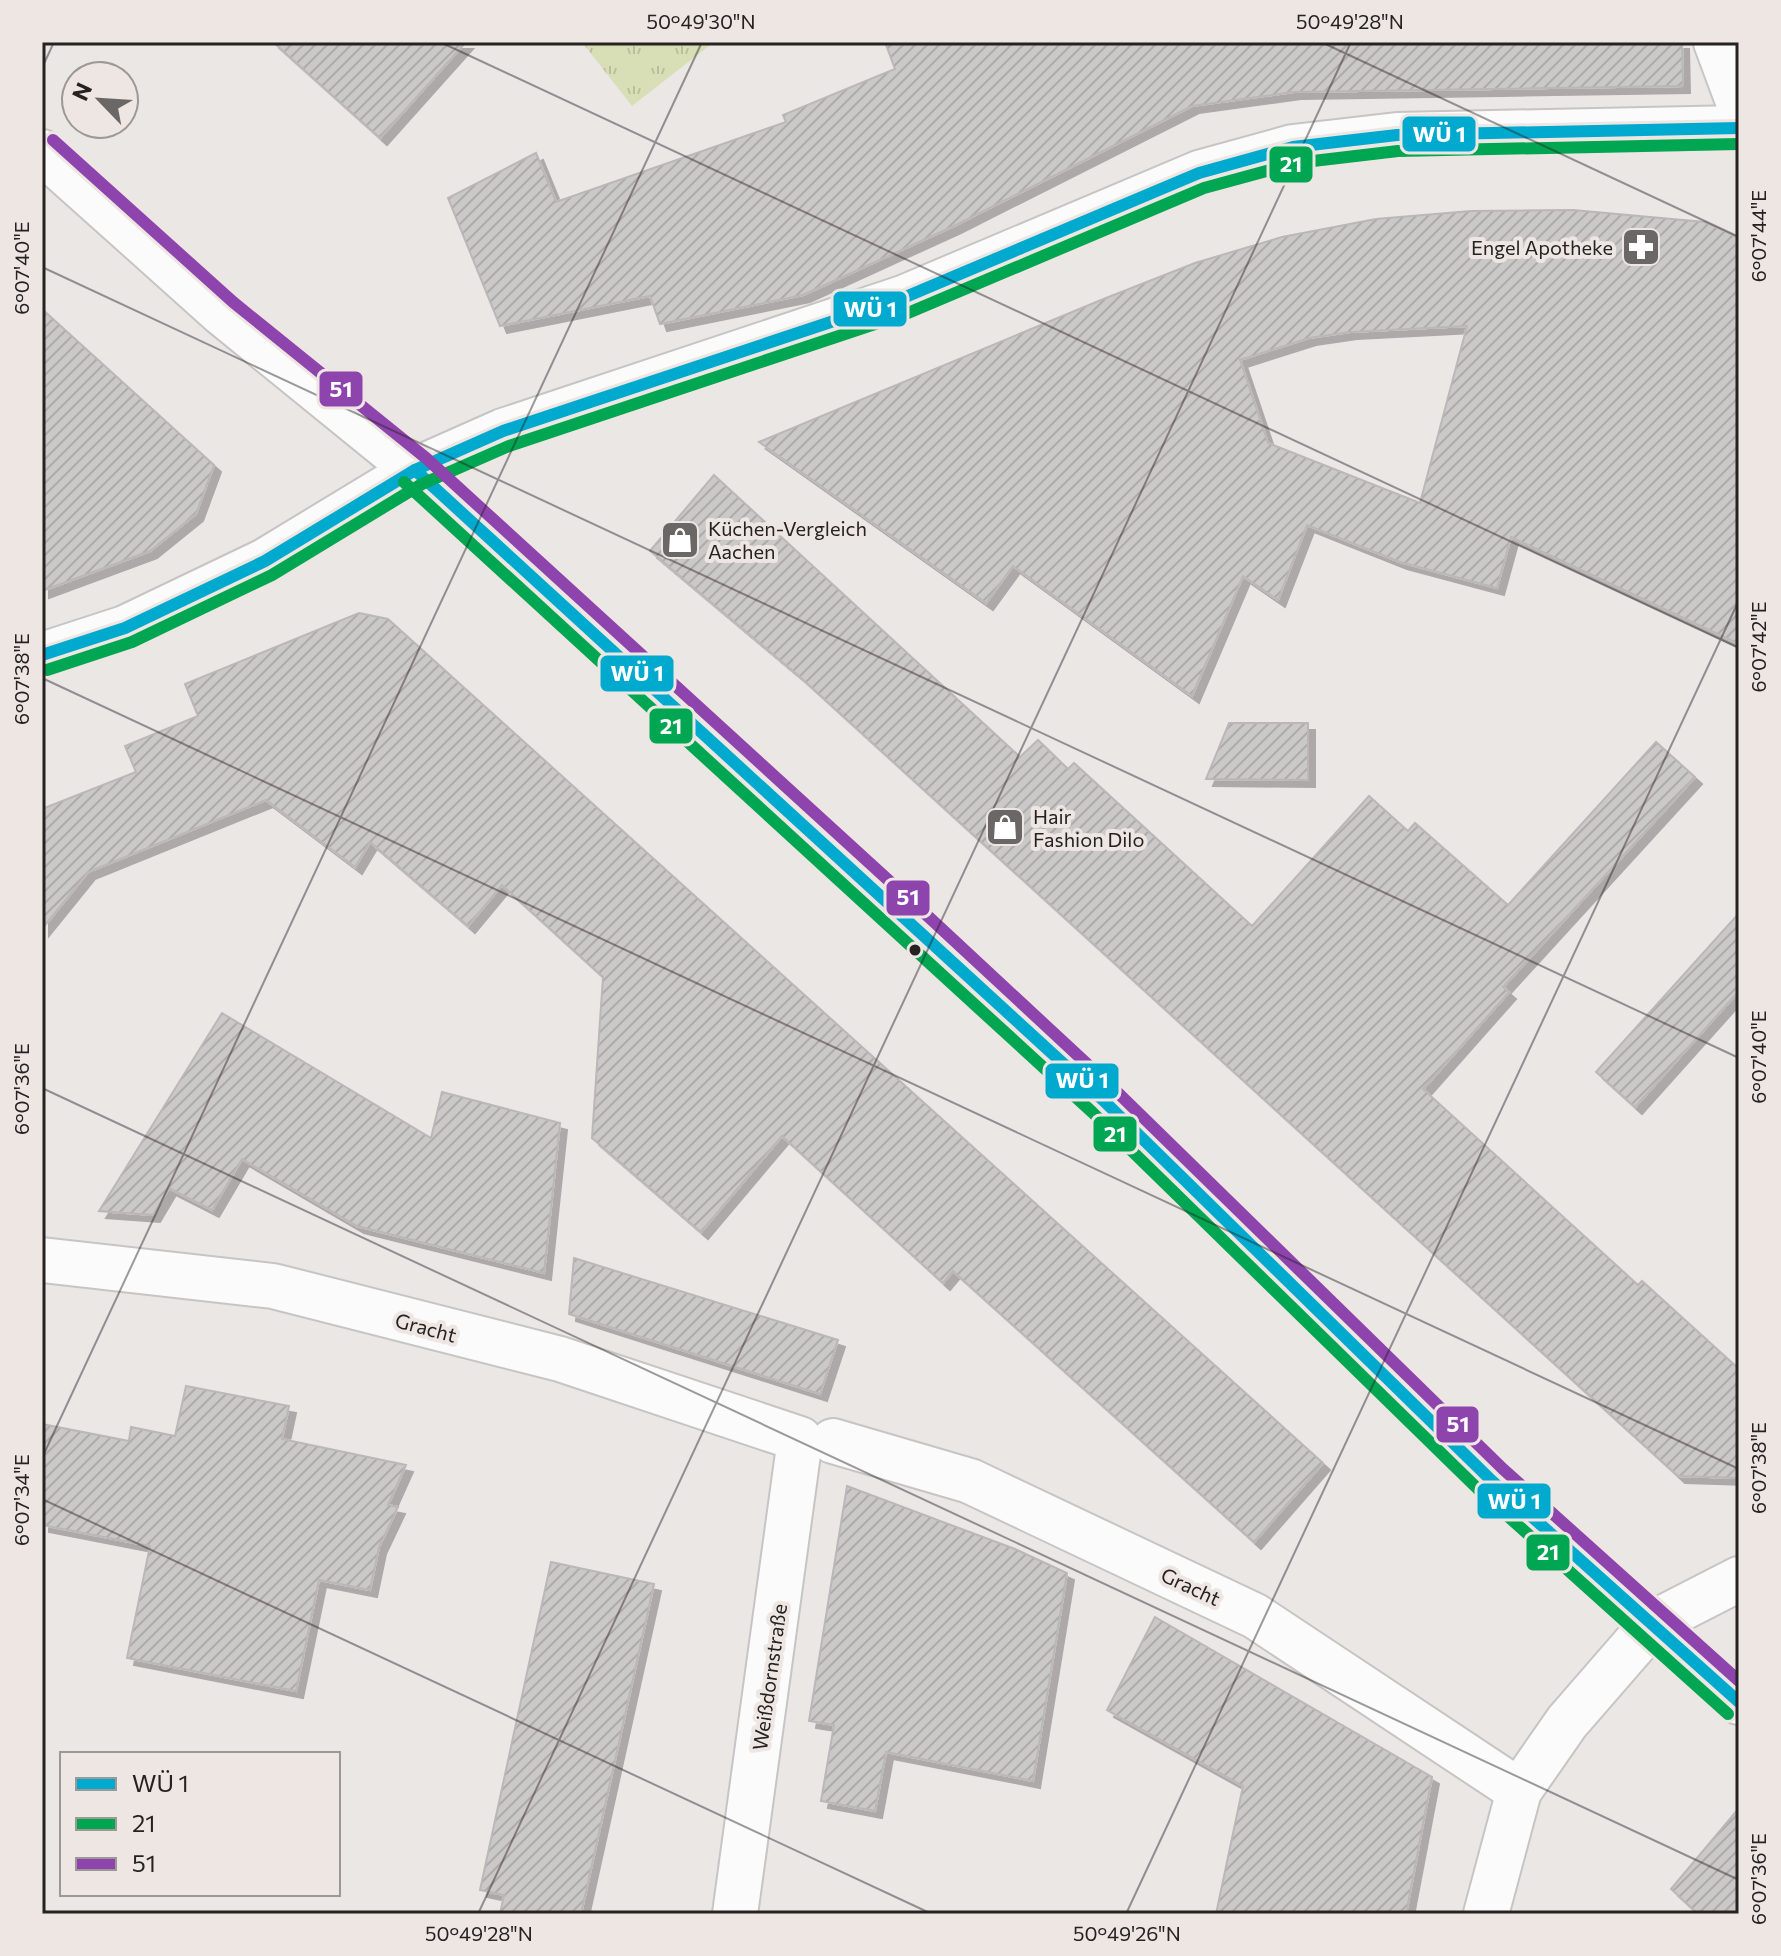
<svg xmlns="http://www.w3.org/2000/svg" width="1781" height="1956" font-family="Commissioner,sans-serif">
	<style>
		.grass { fill: url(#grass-tufts) }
		.building { fill: url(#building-hatch); stroke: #bab8b7; stroke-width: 2; fill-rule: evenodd; filter: url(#shadow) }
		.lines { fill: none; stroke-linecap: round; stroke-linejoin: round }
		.minor-casing { stroke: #c7c5c3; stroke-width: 48 }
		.secondary-casing { stroke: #c7c5c3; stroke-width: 48 }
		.primary-casing { stroke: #c7c5c3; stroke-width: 48 }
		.minor { stroke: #fcfbfb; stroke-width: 44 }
		.secondary { stroke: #fcfbfb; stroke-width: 44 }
		.primary { stroke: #fcfbfb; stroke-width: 44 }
		.bus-1-casing { stroke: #ede6e2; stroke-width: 18 }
		.bus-2-casing { stroke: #ede6e2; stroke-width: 18 }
		.bus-3-casing { stroke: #ede6e2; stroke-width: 18 }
		.bus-1 { stroke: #00a9ce; stroke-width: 12 }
		.bus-2 { stroke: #00a651; stroke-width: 12 }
		.bus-3 { stroke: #8e44ad; stroke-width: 12 }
		.ticks { fill: none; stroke: #252221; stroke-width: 2; stroke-opacity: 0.45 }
		.bus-dot { fill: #252221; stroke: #ede6e2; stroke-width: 3 }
		.labels { text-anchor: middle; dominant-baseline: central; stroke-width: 8; stroke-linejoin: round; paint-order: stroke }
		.poi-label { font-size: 20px; fill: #252221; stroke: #ede6e2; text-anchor: start }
		.street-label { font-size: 20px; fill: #252221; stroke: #ede6e2 }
		.line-badge { stroke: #ede6e2; stroke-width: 3 }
		.badge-label { font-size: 22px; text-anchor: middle; font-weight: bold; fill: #fff }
		.neatline { fill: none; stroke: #252221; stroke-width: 3 }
		.ticks-label { font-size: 20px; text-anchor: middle; fill: #252221 }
	</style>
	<defs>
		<pattern id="grass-tufts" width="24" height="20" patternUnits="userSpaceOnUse" patternTransform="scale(2)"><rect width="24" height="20" fill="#d8dfb7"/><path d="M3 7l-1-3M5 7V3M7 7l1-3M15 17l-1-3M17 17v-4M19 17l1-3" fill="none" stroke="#b9bf9d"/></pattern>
		<pattern id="building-hatch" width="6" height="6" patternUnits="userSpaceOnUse" patternTransform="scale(2)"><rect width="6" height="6" fill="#cbc9c7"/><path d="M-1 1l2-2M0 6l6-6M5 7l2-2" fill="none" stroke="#aeacab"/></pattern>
		<filter id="shadow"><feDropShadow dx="7" dy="7" stdDeviation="0" flood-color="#0004"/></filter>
	</defs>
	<rect width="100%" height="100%" fill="#eae7e5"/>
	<polygon class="grass" points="582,42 714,42 632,106"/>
	<g class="building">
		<polygon points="273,42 466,42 380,138"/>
		<polygon points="885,42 1682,42 1683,86 1294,92 1192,106 954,226 803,295 660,324 650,296 500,326 448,198 536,153 556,202 786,122 783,115 895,69"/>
		<path d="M1573,210L1705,222L1739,238V644L1511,537L1497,588L1400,562L1307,525L1278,600L1243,576L1192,696L1013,566L986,603L759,442L1101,300L1195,263L1282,237L1376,219L1471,211ZM1467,326L1420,503L1268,443L1240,360L1309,338L1350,332Z"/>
		<polygon points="42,309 214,465 196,514 150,551 42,591"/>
		<polygon points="714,475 1020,757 1038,740 1068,769 1074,763 1252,926 1369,796 1408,831 1415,823 1508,905 1656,742 1695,777 1503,987 1509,992 1423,1089 1638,1285 1642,1281 1739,1369 1739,1478 1678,1476 799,676 650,551"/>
		<polygon points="359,613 388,619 1323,1463 1254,1542 953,1271 943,1283 782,1136 701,1232 592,1138 603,977 502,885 468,926 370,842 355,867 266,800 88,872 42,929 42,809 136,772 125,746 198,716 185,684"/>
		<polygon points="1229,723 1308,723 1308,780 1206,779"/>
		<polygon points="1739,913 1739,991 1635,1107 1596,1072"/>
		<polygon points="222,1013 431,1138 442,1092 560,1123 544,1273 357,1226 242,1159 212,1210 169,1188 153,1215 99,1211"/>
		<polygon points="574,1258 838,1340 820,1394 569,1314"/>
		<polygon points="186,1386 289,1406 282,1439 406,1465 388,1505 398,1507 379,1547 370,1590 319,1580 296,1691 127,1658 150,1546 42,1525 42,1424 129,1441 131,1427 175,1436"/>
		<polygon points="847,1486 1015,1549 1067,1573 1033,1781 886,1752 875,1811 821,1801 834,1725 809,1721"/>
		<polygon points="551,1562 654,1584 581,1914 500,1914 504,1895 480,1890"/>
		<polygon points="1155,1617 1432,1777 1406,1914 1216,1914 1243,1786 1107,1710"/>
		<polygon points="1739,1808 1739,1914 1698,1914 1671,1889"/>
	</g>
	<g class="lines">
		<g class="minor-casing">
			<g id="minor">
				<polyline points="1716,42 1739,104"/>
				<polyline points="42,655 125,628 265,561 415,470 503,431 903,298 1199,173 1293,147 1397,135 1739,128"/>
				<polyline points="42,1260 273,1286 560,1359 800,1439 735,1914"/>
				<polyline points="833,1441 970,1481 1255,1616 1519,1791"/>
				<polyline points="1653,1623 1739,1579"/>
			</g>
		</g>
		<g class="secondary-casing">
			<polyline id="secondary" points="1486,1914 1519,1791 1567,1722 1653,1623"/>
		</g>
		<g class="primary-casing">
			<polyline id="primary" points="42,152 223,314 415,470 921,932 1103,1100 1492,1481 1739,1702"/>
		</g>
		<use href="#minor" class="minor"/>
		<use href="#secondary" class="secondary"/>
		<use href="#primary" class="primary"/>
		<g class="bus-1-casing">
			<g id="bus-1">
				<polyline points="415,470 1103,1100 1492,1481 1739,1702"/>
				<polyline points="42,655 125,628 265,561 415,470 503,431 903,298 1199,173 1293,147 1397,135 1739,128"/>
			</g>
		</g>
		<g class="bus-2-casing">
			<g id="bus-2">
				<polyline points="404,482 1092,1112 1481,1492 1728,1714"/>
				<polyline points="47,670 132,642 272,575 422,484 509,446 908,313 1204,188 1296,163 1398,151 1739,144"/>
			</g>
		</g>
		<g class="bus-3-casing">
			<polyline id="bus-3" points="53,140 233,302 426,458 932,920 1114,1089 1503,1469 1739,1681"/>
		</g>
		<use href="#bus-1" class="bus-1"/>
		<use href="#bus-2" class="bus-2"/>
		<use href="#bus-3" class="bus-3"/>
	</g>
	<path class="ticks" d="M440,42L1739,648M1321,42L1739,237M42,68L54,42M42,267L1739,1058M42,678L1739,1469M42,1088L1739,1880M42,1458L702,42M42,1499L932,1914M42,1910L51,1914M478,1914L1351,42M1126,1914L1739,600"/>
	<defs>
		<g id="pharmacy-square" transform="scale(2)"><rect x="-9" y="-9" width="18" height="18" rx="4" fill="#6a6766" stroke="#ede6e2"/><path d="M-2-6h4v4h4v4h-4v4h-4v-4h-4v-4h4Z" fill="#fff"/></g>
		<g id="shop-square" transform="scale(2)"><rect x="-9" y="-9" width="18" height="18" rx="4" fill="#6a6766" stroke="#ede6e2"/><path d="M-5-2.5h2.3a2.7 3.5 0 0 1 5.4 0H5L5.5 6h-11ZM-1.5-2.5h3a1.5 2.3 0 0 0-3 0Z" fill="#fff"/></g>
	</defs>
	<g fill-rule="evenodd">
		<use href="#pharmacy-square" x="1641" y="247"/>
		<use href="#shop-square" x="680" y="540"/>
		<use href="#shop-square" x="1005" y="827"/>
	</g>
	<circle class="bus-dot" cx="915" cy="950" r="7"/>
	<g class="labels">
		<g class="poi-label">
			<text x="1613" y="247" text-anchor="end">Engel Apotheke</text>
			<text x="708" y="528">Küchen-Vergleich<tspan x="708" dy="23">Aachen</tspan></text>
			<text x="1033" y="816">Hair<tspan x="1033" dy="23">Fashion Dilo</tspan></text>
		</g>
		<g class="street-label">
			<text transform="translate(426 1327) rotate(15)">Gracht</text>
			<text transform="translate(1191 1586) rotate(25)">Gracht</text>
			<text transform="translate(769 1677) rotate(-82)">Weißdornstraße</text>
		</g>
	</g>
	<g class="line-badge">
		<rect x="1401" y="115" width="76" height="38" rx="8" fill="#00a9ce"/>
		<rect x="1268" y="145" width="46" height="39" rx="8" fill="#00a651"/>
		<rect x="832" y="290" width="76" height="38" rx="8" fill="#00a9ce"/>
		<rect x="318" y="370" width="46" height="38" rx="8" fill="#8e44ad"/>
		<rect x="599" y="654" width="76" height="39" rx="8" fill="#00a9ce"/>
		<rect x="648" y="707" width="46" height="38" rx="8" fill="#00a651"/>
		<rect x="885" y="879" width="46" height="38" rx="8" fill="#8e44ad"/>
		<rect x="1044" y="1062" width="76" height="38" rx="8" fill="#00a9ce"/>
		<rect x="1092" y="1115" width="46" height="38" rx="8" fill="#00a651"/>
		<rect x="1435" y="1405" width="45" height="39" rx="8" fill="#8e44ad"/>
		<rect x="1476" y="1482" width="76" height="38" rx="8" fill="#00a9ce"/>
		<rect x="1525" y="1533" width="46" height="39" rx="8" fill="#00a651"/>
	</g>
	<g class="badge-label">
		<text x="1439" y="142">WÜ 1</text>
		<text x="1291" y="172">21</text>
		<text x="870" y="317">WÜ 1</text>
		<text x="341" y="397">51</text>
		<text x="637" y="681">WÜ 1</text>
		<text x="671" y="734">21</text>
		<text x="908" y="905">51</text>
		<text x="1082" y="1088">WÜ 1</text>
		<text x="1115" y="1142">21</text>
		<text x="1458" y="1432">51</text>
		<text x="1514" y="1509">WÜ 1</text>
		<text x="1548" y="1560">21</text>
	</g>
	<rect width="1781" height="1956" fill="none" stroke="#ede6e2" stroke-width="88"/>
	<rect x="60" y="1752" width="280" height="144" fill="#ede6e2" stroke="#9d9895" stroke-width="2"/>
	<rect x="76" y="1778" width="40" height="12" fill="#00a9ce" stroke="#9d9895" stroke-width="2"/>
	<text x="132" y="1792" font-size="24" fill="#252221">WÜ 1</text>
	<rect x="76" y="1818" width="40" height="12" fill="#00a651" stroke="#9d9895" stroke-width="2"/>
	<text x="132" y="1832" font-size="24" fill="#252221">21</text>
	<rect x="76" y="1858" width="40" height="12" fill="#8e44ad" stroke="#9d9895" stroke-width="2"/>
	<text x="132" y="1872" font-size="24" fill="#252221">51</text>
	<g transform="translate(100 100) rotate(295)"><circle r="38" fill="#ede6e2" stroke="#9d9895" stroke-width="2"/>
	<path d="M0-6L14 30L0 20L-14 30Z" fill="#6a6766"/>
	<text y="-12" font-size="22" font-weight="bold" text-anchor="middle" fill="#252221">N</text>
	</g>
	<rect x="44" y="44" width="1693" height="1868" class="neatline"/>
	<g class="ticks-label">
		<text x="701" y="29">50°49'30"N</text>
		<text x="1350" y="29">50°49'28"N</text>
		<text transform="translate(1759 236) rotate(-90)" y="7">6°07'44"E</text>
		<text transform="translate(22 268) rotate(-90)" y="7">6°07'40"E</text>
		<text transform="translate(1759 647) rotate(-90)" y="7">6°07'42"E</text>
		<text transform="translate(22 679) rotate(-90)" y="7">6°07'38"E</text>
		<text transform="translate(1759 1057) rotate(-90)" y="7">6°07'40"E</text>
		<text transform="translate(22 1089) rotate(-90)" y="7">6°07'36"E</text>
		<text transform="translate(1759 1468) rotate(-90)" y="7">6°07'38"E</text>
		<text transform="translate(22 1500) rotate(-90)" y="7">6°07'34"E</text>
		<text transform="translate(1759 1879) rotate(-90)" y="7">6°07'36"E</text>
		<text x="479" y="1941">50°49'28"N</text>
		<text x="1127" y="1941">50°49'26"N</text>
	</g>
</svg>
